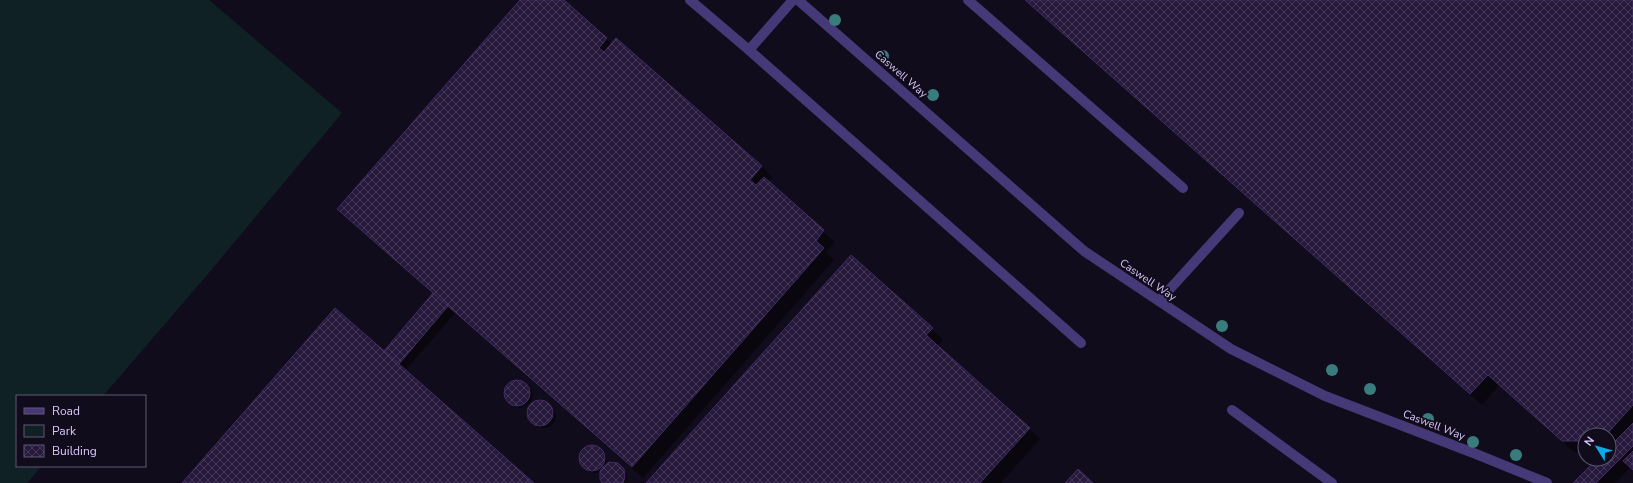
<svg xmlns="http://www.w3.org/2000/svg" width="1633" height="483" font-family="'Nunito Sans',sans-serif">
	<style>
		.green { fill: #0f2124 }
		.shadow { fill: #0007 }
		.building { fill: url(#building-cross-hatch); stroke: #412c66 }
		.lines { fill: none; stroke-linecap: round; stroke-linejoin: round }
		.lane { stroke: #463978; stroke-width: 10 }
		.street { stroke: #463978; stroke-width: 10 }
		.tree { fill: #397c7d }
		.labels { text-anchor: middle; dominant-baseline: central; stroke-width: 3.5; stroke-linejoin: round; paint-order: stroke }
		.street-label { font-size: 11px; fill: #d7c8fc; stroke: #110c1b }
	</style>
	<defs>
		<pattern id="building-cross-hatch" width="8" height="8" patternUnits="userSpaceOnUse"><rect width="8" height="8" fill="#26193b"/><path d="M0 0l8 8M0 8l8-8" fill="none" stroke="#453958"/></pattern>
	</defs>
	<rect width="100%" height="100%" fill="#110c1b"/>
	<polygon class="green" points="0,0 209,0 342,113 207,275 103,396 17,396 17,466 42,466 27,483 0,483"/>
	<g class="shadow">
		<polygon points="521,0 562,0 612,44 762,166 772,177 768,182 835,242 826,252 834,260 643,478 455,313 405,371 532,483 183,483 384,352 434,294 338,209"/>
		<polygon points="1025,0 1633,0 1633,469 1631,467 1615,483 1575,483 1598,459 1609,459 1609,435 1585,435 1585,452 1574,452 1499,385 1482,405"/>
		<polygon points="932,329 943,340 937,346 1040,439 1001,483 648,483"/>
		<polygon points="514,381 522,382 531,390 533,394 531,402 522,408 514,407 506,397 506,388 508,385"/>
		<polygon points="537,401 545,402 548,404 556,415 555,422 549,427 545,428 537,427 529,417 529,409"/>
		<polygon points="589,446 597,447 604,452 607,459 605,466 623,469 628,477 626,483 604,483 601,471 597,473 589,472 582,465 580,457 583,450"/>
	</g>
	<g class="building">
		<polygon points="520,0 564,0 607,38 599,48 604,52 616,38 762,166 750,180 756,185 764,177 824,230 816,241 824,248 632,467 337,209"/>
		<polygon points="1025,0 1633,0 1633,405 1606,435 1585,435 1585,441 1562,441 1488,375 1470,394"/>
		<polygon points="851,255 933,328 926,335 1030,428 980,483 646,483"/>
		<polygon points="433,293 448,306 399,364 384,351"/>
		<polygon points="335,308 399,364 534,483 182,483"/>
		<circle cx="517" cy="393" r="13"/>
		<circle cx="540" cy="413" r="13"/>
		<polygon points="1633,423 1633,446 1596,483 1573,483 1597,459 1609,459 1609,447"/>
		<circle cx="592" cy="458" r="13"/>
		<polygon points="1633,451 1633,470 1623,461"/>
		<polygon points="609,462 618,463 624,469 625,477 623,483 602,483 600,479 600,471 603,467"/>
		<polygon points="1078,469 1093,483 1065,483"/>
	</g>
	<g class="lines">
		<g class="lane">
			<polyline points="690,0 749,50"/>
			<polyline points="793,0 749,50 1081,343"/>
			<polyline points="968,0 1183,188"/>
			<polyline points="1159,301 1239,213"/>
			<polyline points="1232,410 1332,483"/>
		</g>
		<polyline class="street" points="798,0 1084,251 1231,349 1325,396 1476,454 1547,483"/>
	</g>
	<g class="tree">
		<circle cx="835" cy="20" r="6"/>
		<circle cx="883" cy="56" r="6"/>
		<circle cx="933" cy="95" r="6"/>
		<circle cx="1222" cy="326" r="6"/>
		<circle cx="1332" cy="370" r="6"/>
		<circle cx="1370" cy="389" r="6"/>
		<circle cx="1428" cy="419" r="6"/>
		<circle cx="1473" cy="442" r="6"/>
		<circle cx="1516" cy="455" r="6"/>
	</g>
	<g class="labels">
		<g class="street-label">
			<text transform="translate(901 74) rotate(41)">Caswell Way</text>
			<text transform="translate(1148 280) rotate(34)">Caswell Way</text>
			<text transform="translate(1434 425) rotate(21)">Caswell Way</text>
		</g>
	</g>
	<rect x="16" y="395" width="130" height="72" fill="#110c1b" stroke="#605775"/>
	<rect x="24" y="408" width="20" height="6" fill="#463978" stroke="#605775"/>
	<text x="52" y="415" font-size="12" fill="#d7c8fc">Road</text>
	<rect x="24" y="425" width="20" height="12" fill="#0f2124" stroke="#605775"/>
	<text x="52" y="435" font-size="12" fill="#d7c8fc">Park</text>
	<rect x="24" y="445" width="20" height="12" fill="url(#building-cross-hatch)" stroke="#605775"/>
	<text x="52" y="455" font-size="12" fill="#d7c8fc">Building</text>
	<g transform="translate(1597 447) rotate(307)"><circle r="19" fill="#110c1b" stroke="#605775"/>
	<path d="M0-3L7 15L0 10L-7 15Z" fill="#0ba9e5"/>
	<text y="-6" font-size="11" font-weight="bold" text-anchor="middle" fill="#d7c8fc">N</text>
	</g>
</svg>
